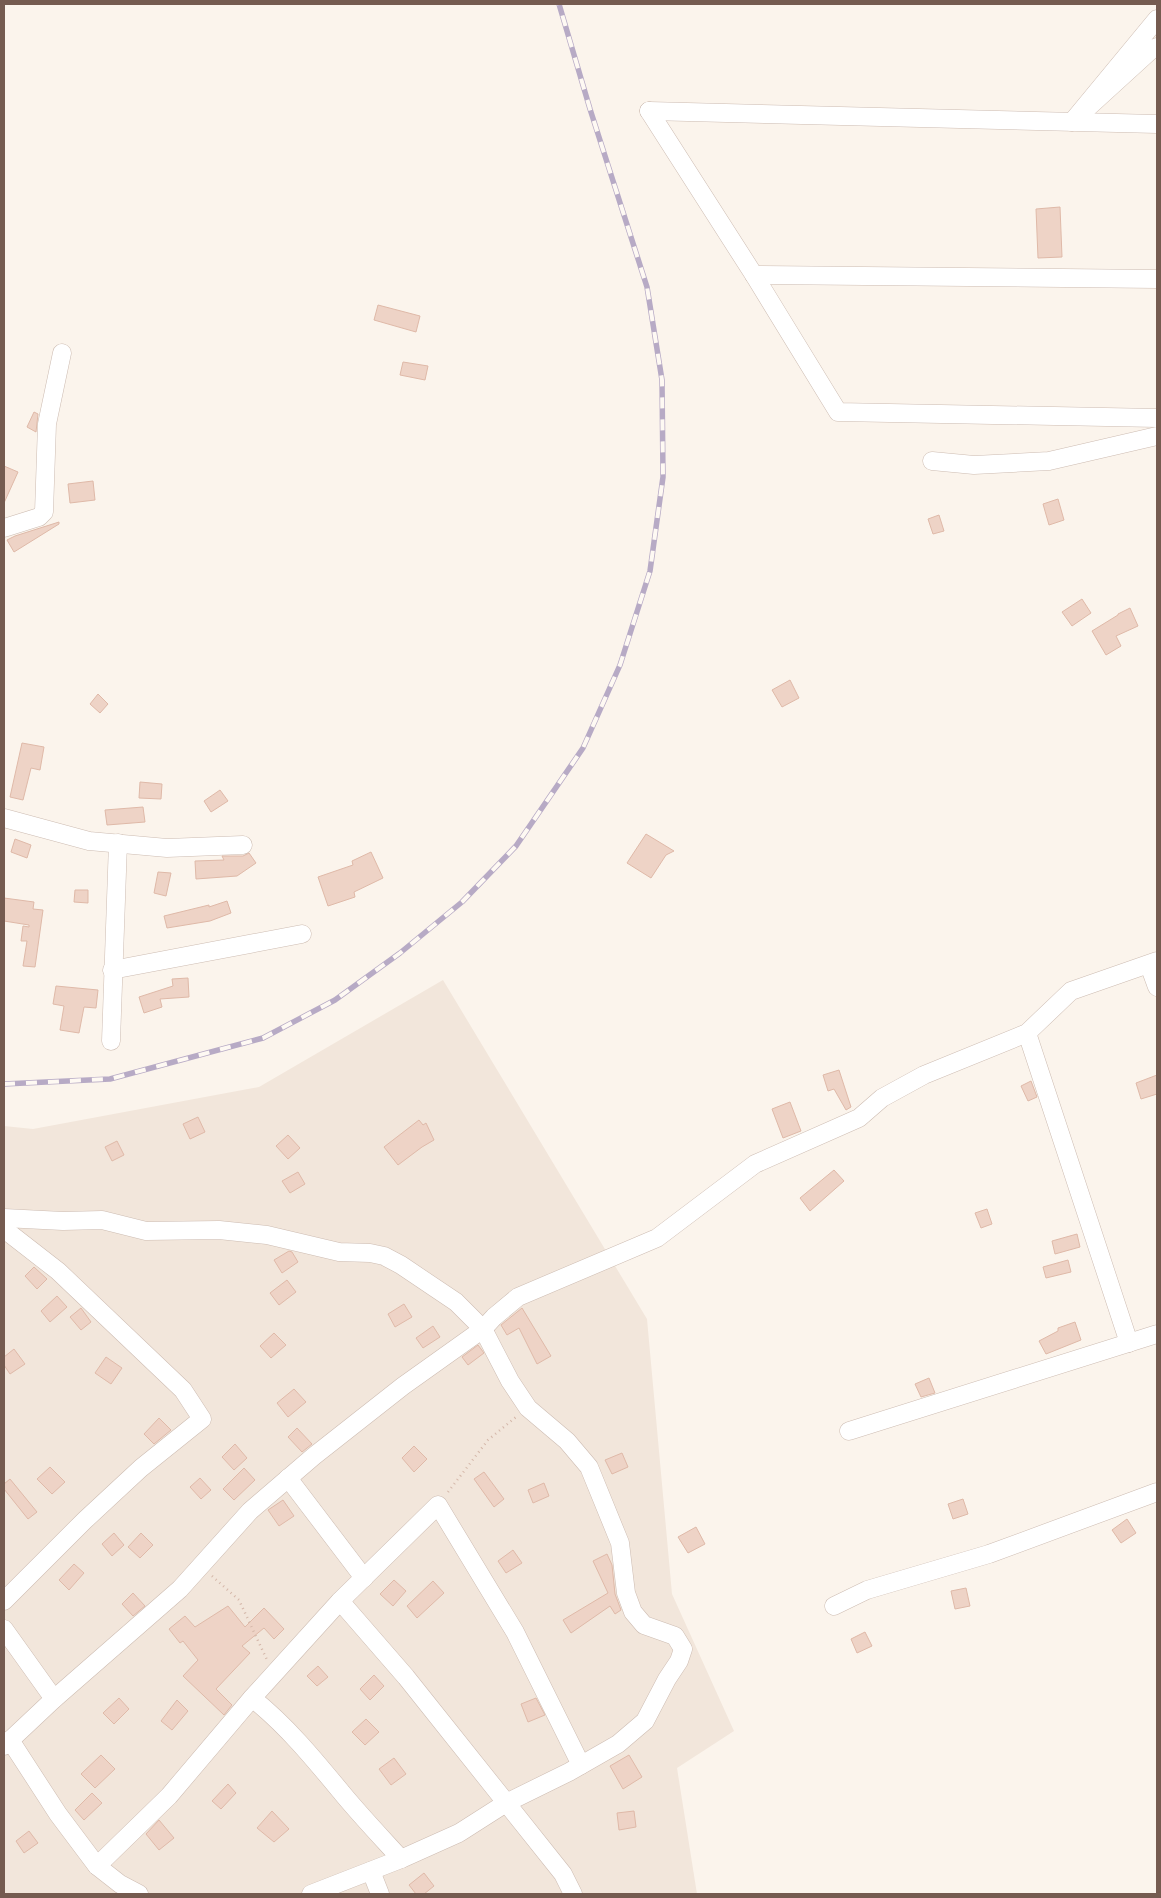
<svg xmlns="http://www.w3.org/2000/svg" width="1161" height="1898" font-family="Jost,sans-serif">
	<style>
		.residential { fill: #f2e6db }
		.building { fill: #eed3c6; stroke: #dfb9a8 }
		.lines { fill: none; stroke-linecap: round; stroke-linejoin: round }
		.street-casing { stroke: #cdbcb2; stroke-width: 19 }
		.path { stroke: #d4b7a9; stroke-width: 2.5; stroke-dasharray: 1 4; stroke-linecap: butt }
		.street { stroke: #fff; stroke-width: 18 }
		.rail-casing { stroke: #b7aac5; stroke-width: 5.5 }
		.rail { stroke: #fef9f3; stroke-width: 4; stroke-dasharray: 11; stroke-linecap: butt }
	</style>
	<rect width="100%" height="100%" fill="#fbf4ec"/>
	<polygon class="residential" points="443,980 647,1319 672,1594 734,1731 677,1768 697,1894 4,1894 4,1126 33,1129 259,1087"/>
	<g class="building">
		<polygon points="1060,207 1062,257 1038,258 1036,209"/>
		<polygon points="378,305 420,316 416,332 374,320"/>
		<polygon points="403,362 428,366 425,380 400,375"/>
		<polygon points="34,412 38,414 36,432 27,427"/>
		<polygon points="4,466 18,472 4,503"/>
		<polygon points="93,481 95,500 70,503 68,484"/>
		<polygon points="1058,499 1064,520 1049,525 1043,504"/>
		<polygon points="939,515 944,531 933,534 928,519"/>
		<polygon points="59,522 59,524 14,552 7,540 15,536"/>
		<polygon points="1082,599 1091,613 1072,626 1062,612"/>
		<polygon points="1130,608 1138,626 1116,636 1121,646 1106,655 1092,631 1118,615 1118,614"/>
		<polygon points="790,680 799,698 782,707 772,690"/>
		<polygon points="98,694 108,704 100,713 90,704"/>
		<polygon points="22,743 44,747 40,770 31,768 23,800 10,797"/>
		<polygon points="140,782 162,784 161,799 139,798"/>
		<polygon points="220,790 228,801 211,812 204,801"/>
		<polygon points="143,807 145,822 107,825 105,810"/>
		<polygon points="646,834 674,851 666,855 651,878 627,863"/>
		<polygon points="15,839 31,845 27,858 11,852"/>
		<polygon points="371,852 383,878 354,892 355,897 328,906 318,877 353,865 352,861"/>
		<polygon points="249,853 256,863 237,876 196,879 195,861 224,860 222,856 243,856"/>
		<polygon points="158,872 171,873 166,896 154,893"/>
		<polygon points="75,890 88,890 88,903 74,902"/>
		<polygon points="4,898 34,902 33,909 43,910 35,967 23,966 27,941 21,941 23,926 29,927 29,925 4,921"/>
		<polygon points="227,901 231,913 210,921 167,928 164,916 209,905 209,907"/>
		<polygon points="188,978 189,997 160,999 162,1007 144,1013 139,997 173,986 172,979"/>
		<polygon points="56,986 98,990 96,1008 84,1007 79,1033 60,1030 64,1006 53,1004"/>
		<polygon points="839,1070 851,1107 846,1110 834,1089 828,1091 823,1075"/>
		<polygon points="1157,1075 1157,1094 1141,1099 1136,1083"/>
		<polygon points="1031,1081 1037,1097 1028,1101 1021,1086"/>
		<polygon points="790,1102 801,1131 783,1138 772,1109"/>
		<polygon points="198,1117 205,1132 190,1139 183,1124"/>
		<polygon points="419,1120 423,1125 426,1123 434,1140 422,1147 398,1165 384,1147"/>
		<polygon points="288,1135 300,1148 288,1159 276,1146"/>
		<polygon points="117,1141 124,1155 112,1161 105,1147"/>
		<polygon points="834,1170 844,1181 810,1211 800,1198"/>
		<polygon points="298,1172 305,1184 290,1193 282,1181"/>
		<polygon points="987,1209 992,1224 981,1228 975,1213"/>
		<polygon points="1077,1234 1080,1247 1055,1254 1052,1241"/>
		<polygon points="289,1251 292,1252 298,1262 282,1273 274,1260"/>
		<polygon points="1068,1260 1071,1272 1046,1278 1043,1267"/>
		<polygon points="34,1267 47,1279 37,1289 25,1276"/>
		<polygon points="287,1280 296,1292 279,1305 270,1293"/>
		<polygon points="57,1296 67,1307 50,1322 41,1311"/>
		<polygon points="404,1304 412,1317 395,1327 388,1314"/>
		<polygon points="81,1308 91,1322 81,1330 70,1317"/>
		<polygon points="522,1308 551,1356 537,1364 519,1328 507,1335 501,1325"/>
		<polygon points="1075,1322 1081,1340 1046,1354 1039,1341 1058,1331 1058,1328"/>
		<polygon points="433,1326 440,1337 423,1348 416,1338"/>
		<polygon points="274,1333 286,1345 271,1358 260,1346"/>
		<polygon points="478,1345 484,1353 468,1365 462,1357"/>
		<polygon points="14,1349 25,1364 10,1374 4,1365 4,1357"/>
		<polygon points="106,1357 122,1368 111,1384 95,1373"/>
		<polygon points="929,1378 935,1393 921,1397 915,1384"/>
		<polygon points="294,1389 306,1402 288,1417 277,1403"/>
		<polygon points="159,1418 171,1430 154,1444 144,1434"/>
		<polygon points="297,1428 312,1444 302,1452 288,1437"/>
		<polygon points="235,1444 247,1458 234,1470 222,1457"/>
		<polygon points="414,1446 427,1459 414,1472 402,1458"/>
		<polygon points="622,1453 628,1467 612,1474 605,1460"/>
		<polygon points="50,1467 65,1482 52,1494 37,1479"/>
		<polygon points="244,1468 255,1480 234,1500 223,1489"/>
		<polygon points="484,1472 504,1499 494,1507 474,1479"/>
		<polygon points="200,1478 211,1490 201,1499 190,1487"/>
		<polygon points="10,1479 37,1512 28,1519 4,1489 4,1484"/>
		<polygon points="544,1483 549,1496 533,1503 528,1490"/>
		<polygon points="963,1499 968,1514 953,1519 948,1504"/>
		<polygon points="283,1500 294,1516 279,1526 268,1510"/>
		<polygon points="1127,1519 1136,1533 1121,1543 1112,1530"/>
		<polygon points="696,1527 705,1544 688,1553 678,1537"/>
		<polygon points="114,1533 124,1545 112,1556 102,1544"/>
		<polygon points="141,1533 153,1545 140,1558 128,1547"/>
		<polygon points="513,1550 522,1563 506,1573 498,1561"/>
		<polygon points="607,1554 612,1565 615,1594 621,1610 615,1614 610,1606 571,1633 563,1620 608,1593 593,1561"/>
		<polygon points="74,1564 84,1573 69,1590 59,1580"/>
		<polygon points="394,1580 406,1591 393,1606 380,1594"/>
		<polygon points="433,1581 444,1593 417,1618 407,1606"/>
		<polygon points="966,1588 970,1606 955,1609 951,1591"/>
		<polygon points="133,1593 145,1606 133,1616 122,1604"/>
		<polygon points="228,1606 245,1627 264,1608 284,1629 274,1639 264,1628 242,1646 250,1653 216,1689 232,1705 224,1715 183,1676 198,1660 183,1641 180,1643 169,1629 185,1616 195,1627"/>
		<polygon points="865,1632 872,1646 857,1653 851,1639"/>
		<polygon points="318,1666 328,1677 317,1686 307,1676"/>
		<polygon points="374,1675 384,1686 370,1700 360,1689"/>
		<polygon points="119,1698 129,1709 114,1724 103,1713"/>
		<polygon points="536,1698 545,1715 528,1722 521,1704"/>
		<polygon points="177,1700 188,1711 172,1730 161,1721"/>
		<polygon points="366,1719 379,1732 365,1745 352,1732"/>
		<polygon points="101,1755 115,1769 95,1788 81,1774"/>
		<polygon points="629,1755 642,1777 623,1789 610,1766"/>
		<polygon points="394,1758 406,1774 391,1785 379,1769"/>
		<polygon points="228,1784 236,1793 221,1809 212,1801"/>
		<polygon points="92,1793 102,1803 84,1820 75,1810"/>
		<polygon points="272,1811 289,1829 274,1842 257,1828"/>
		<polygon points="634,1811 636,1827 619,1830 617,1813"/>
		<polygon points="159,1820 174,1838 159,1850 146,1834"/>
		<polygon points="29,1831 38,1843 24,1853 16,1841"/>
		<polygon points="424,1873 434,1886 424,1894 416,1894 409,1885"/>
	</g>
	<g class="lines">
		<g class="street-casing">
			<g id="street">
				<polyline points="1157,19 1072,122 1151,50 1157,47"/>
				<polyline points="649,111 754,275 838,412 1157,418"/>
				<polyline points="649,111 1157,124"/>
				<polyline points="754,275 1157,279"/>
				<polyline points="932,461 974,465 1049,461 1157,436"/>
				<polyline points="4,528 39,517 44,512 47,424 62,353"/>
				<polyline points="4,818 89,841 167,848 243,845"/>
				<polyline points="1149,965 1157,987"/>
				<polyline points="112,970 302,934"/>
				<polyline points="1027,1033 1129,1343"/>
				<polyline points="111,1041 118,843"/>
				<polyline points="4,1218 63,1221 102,1220 146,1231 219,1230 267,1235 339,1252 370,1253 384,1256 401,1265 456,1302 483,1329 510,1381 528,1408 567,1441 589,1467 620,1543 626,1593 633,1612 644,1625 675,1636 683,1649 679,1661 667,1679 645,1721 618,1744 569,1772 506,1803 459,1833 401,1859 311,1894"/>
				<polyline points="4,1229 58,1271 183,1390 202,1419 141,1468 85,1520 4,1601"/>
				<polyline points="849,1431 1157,1334"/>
				<polyline points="288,1478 364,1578"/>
				<polyline points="834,1606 867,1590 989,1554 1157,1492"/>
				<polyline points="4,1629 54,1699"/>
				<path d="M252,1698C287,1726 314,1759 342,1793C361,1816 381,1837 401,1859"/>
				<polyline points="10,1740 58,1814 97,1866 120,1884 139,1894"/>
				<polyline points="4,1746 54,1699 180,1589 250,1511 314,1456 403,1386 483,1329 494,1317 518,1297 657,1238 755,1164 859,1118 882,1098 924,1075 1027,1033 1071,991 1157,961"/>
				<polyline points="97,1866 169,1796 252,1698 340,1601"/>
				<polyline points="371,1871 380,1894"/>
				<polyline points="573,1894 563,1874 406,1677 340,1601 438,1505 515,1632 581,1765"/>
			</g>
		</g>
		<g class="path">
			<polyline points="448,1492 488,1440 516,1417"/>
			<polyline points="212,1576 239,1600 267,1660"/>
		</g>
		<use href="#street" class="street"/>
		<g class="rail-casing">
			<polyline id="rail" points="4,1084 110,1079 263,1038 335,1000 400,953 462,902 516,846 583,748 620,665 650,571 663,477 662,380 647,287 590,109 559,4"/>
		</g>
		<use href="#rail" class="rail"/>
	</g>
	<rect width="1161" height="1898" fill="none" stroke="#755b50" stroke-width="10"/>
</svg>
